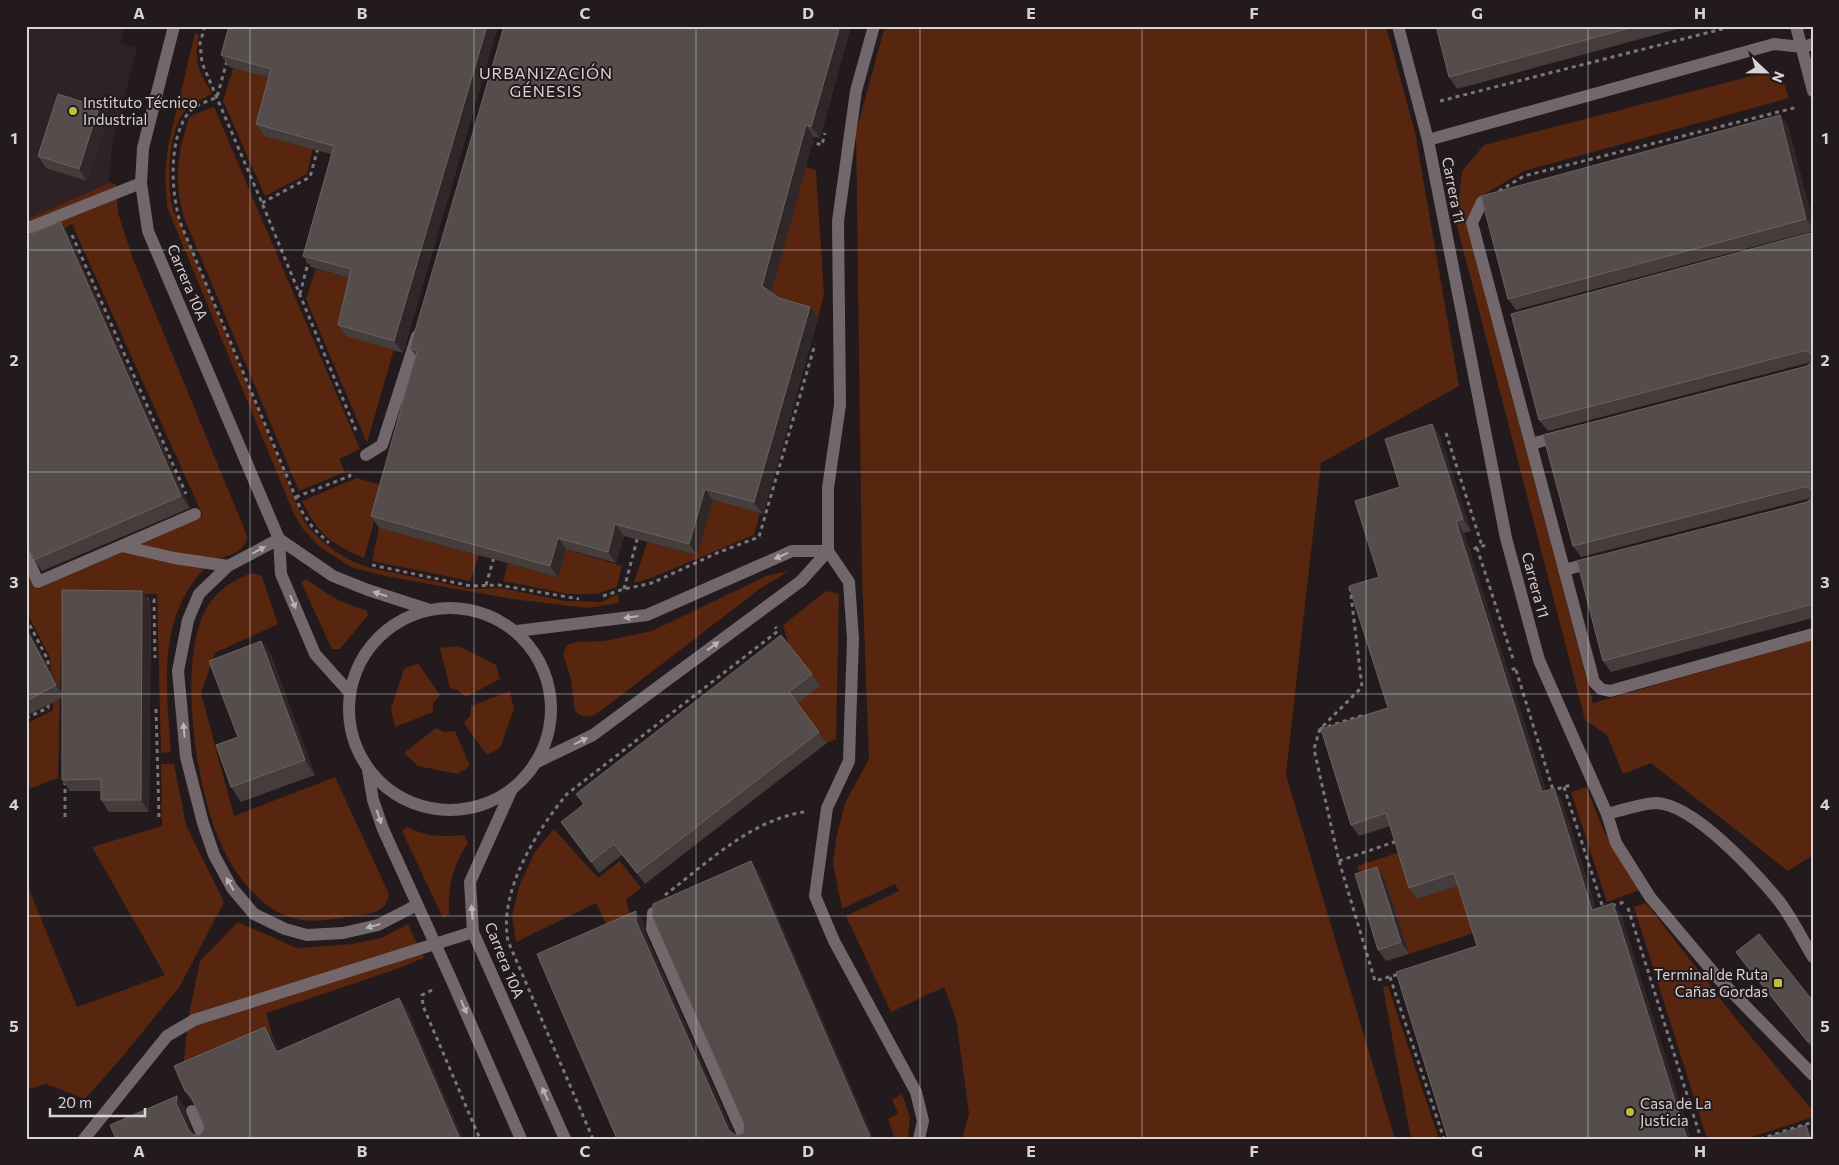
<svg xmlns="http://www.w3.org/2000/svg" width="1839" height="1165" font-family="Commissioner,sans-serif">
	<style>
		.built { fill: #2f2226 }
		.green { fill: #58250e }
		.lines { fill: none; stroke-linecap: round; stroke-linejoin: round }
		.path { stroke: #7d7678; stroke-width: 3; stroke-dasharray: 4 4; stroke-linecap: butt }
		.service { stroke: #72686b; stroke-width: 12 }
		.pedestrian { stroke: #72686b; stroke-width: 12 }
		.minor { stroke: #72686b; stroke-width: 12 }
		.tertiary { stroke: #72686b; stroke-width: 12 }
		.wall { fill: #453c3c }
		.shaded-wall { fill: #302828 }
		.building { fill: #554d4c; stroke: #6a6262 }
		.oneway { fill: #bab3b5 }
		.grid { fill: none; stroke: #d9d3d5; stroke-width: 1; stroke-opacity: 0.55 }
		.poi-dot { fill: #c1bd40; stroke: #221a1c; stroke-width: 2 }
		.labels { text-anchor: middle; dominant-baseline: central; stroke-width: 4; stroke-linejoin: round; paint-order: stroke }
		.poi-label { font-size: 15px; fill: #d9d3d5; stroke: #221a1c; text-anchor: start }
		.street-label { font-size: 15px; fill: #d9d3d5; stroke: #221a1c }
		.neighbourhood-label { font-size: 16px; letter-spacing: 1px; fill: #ddd2d5; stroke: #221a1c }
		.neatline { fill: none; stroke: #d9d3d5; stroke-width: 2 }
		.grid-label { font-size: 16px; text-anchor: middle; font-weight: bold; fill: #d9d3d5 }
	</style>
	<rect width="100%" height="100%" fill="#221a1c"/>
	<polygon class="built" points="26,26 125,26 120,43 137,48 112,145 109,183 26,220"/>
	<g class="green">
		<polygon points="885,26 1386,26 1415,132 1459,386 1321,463 1286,775 1395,1139 962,1139 969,1113 956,1019 944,987 891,1012 846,916 899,891 895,884 842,909 833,862 836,839 845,803 869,759 862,575 856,132"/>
		<path d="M195,33L199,35C193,62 199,70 212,94C204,98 195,102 188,108C168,125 167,181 172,206C173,212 178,218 180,223L304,521C321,543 341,558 367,567L471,589L500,588L566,601L601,602L618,594L619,603L588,608L512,599L385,576L351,567L320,547L302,528L294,514L167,207L165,175L168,146Z"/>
		<polygon points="233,68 279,81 264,135 313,149 307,174 265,196 223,101"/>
		<polygon points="1779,69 1789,98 1524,171 1478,198 1466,223 1593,703 1813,640 1813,855 1788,871 1651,763 1623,774 1607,735 1585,720 1456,222 1462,171 1484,145"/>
		<path d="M214,107L360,449L339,459L345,472L299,491L185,220C173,182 177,155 189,118L194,114Z"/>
		<polygon points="806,167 816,170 824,294 818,318 768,304"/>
		<path d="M109,183L116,184L118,213L133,259L248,538C246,541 244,546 242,548C236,554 225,556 218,560C211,563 202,571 197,577C157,627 167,694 171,752L161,753L157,594L62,596L58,778L26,790V724L53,710L50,657L26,611V563L38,589L203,516L72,224L26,245V220Z"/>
		<polygon points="316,269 361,281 394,349 367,443 306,299"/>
		<path d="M357,478L384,486L364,558C331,544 318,534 302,501Z"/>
		<polygon points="713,500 760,513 754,535 651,578 634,583 647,542 697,555"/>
		<polygon points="379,528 479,555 470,581 372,561"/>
		<polygon points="566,549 622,566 617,587 597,594 567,594 503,581 508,563 558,577"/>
		<path d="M791,570L761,588L598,713C588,718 583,718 575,711L571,679L563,654L567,645L576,642L604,641L652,631L766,576Z"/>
		<path d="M253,573L262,576L278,624L215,653L201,693L234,816L335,777L389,894C386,913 370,914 354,916C332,919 309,925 287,916C256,904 233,872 220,842C196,789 177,662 206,609C216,591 233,579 253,573Z"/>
		<path d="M307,579C325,594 343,604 366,610L368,615L340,649H332L301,582Z"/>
		<polygon points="826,591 839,594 836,739 827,743 797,703 789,646 783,625"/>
		<polygon points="459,646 496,665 500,679 466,697 458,690 450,688 440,648"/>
		<polygon points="418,663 440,695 433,703 433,712 395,727 391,709 404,669"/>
		<polygon points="510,691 514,709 500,748 487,755 464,723 471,715 471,706"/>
		<polygon points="436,728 444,732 455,731 470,766 458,774 418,766 404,753"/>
		<polygon points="161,764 174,764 186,825 224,902 180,986 123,1056 85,1099 46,1084 26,1090 26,882 77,1007 165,975 92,847 162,826"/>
		<polygon points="1586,787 1604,831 1642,889 1607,902 1571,792"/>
		<path d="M407,827C428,837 441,837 464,835L468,843C451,869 449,884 449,914L443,918L402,831Z"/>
		<polygon points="554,829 598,878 620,861 641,888 626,899 630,915 607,926 596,903 516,942 512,916 520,884 535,852"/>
		<polygon points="1447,837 1477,932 1409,954 1394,907 1372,914 1357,866"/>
		<polygon points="1646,903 1737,1020 1813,1111 1813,1117 1746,1139 1707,1139 1634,907"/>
		<polygon points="238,922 297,948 352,944 381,938 408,924 424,958 394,970 266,1013 273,1038 182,1078 188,1019 200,961"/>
		<polygon points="1388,986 1439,1139 1411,1139 1383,987"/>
		<polygon points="902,1094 910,1117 908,1139 895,1139 888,1119 898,1113 892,1100"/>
	</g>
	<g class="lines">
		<g class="path">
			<polyline points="205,26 200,43 202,63 262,203 357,433"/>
			<path d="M227,61L217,97C209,101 195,105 189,112C168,139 171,191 180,222L301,510L313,528L329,543"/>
			<polyline points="1440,101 1734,26"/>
			<polyline points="809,141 822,145 825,133"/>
			<polyline points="1499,191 1524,176 1798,107"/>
			<polyline points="262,203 310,177 318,148"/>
			<polyline points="72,235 186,494"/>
			<polyline points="300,294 309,259"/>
			<polyline points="1446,433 1482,546"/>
			<polyline points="296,497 350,476 348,470"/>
			<polyline points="1477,548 1514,662"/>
			<polyline points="1466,551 1486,545"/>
			<polyline points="372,565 471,586 499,585 579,599"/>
			<polyline points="486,585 494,557"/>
			<polyline points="1350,587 1362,687 1320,729 1314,749 1339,861 1375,981 1399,974"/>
			<polyline points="624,589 638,536"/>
			<polyline points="603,596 624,589 652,583 717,553 759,537 815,344"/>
			<polyline points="145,600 154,600 155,658"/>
			<polyline points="26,618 48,660 48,669"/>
			<polyline points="1516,670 1553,790"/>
			<polyline points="1504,672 1517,668"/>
			<polyline points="156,709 159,817"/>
			<polyline points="26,718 48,708 48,703"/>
			<polyline points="1320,729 1364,715"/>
			<polyline points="1564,787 1603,908"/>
			<polyline points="1550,791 1571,785"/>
			<polyline points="65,817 65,780"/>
			<polyline points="1339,861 1397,841"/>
			<path d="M665,895C707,863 751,820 804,812"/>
			<polyline points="1612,906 1627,901"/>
			<polyline points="1628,908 1701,1139"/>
			<polyline points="1390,977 1444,1139"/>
			<polyline points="432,990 422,995 423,1006 480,1139"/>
			<path d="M593,1139L508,941C498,892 537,830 567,794L778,631L775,627"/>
			<polyline points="1760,1139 1813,1122"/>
		</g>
		<g class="service">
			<polyline points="828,551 828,488 840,405 838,221 856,91 874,26"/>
			<path d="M1607,814C1620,811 1643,803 1656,803C1694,804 1756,873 1779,901C1792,918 1802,939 1813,957"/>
			<polyline points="192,1111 204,1139"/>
		</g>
		<g class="pedestrian">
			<polyline points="1482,202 1472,223 1594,682 1601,689 1610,691 1813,634"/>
			<polyline points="26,229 141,183"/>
			<polyline points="1531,444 1561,436"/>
			<polyline points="366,455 382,445 417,336"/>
			<polyline points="122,546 174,558 228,566"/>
			<polyline points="26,555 38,582 195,514"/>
			<polyline points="1564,570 1595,562"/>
			<polyline points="653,913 652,929 745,1139"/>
		</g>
		<g class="minor">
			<polyline points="1398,26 1428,140 1506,538 1539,660 1607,814 1616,843 1650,897 1719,979 1813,1075"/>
			<polyline points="1796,26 1813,91"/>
			<polyline points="1428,140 1774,44 1803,47 1813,44"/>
			<polyline points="279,539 228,566 199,594 188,620 178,671 186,757 203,823 214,855 232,888 254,914 285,929 307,935 343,933 378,925 417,905"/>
			<polyline points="828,551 849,582 853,639 850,727 849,761 827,808 815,896 834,941 916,1092 923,1121 919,1139"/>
			<polyline points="517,631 647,615 792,551 828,551"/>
			<polyline points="537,762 593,735 801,581 828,551"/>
			<polyline points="84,1139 167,1036 194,1020 473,932"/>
		</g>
		<g class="tertiary">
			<polyline points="174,26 143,148 141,183 148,231 279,539 281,574 315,654 350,693"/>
			<polyline points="279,539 333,576 368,590 427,609"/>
			<circle cx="450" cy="709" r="101"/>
			<polyline points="368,770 373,800 383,829 452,981 521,1139"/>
			<polyline points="511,791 470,882 473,932 565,1139"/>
		</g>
	</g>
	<g class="wall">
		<polygon points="229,26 498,26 403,353 346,336 338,325 349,278 311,267 303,256 331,154 264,136 256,124 269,78 229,67 221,55"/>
		<polygon points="851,26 820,138 814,137 771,293 779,298 810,307 818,318 763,514 713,500 697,555 624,536 616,563 566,549 558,577 379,528 371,516 416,356 410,348"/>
		<polygon points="1436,26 1688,26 1457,89 1449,77"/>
		<polygon points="1780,115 1788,126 1813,223 1813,231 1516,310 1508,299"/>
		<polygon points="107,119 87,181 46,168 38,156"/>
		<polygon points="60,221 68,233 190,508 42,571 34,560 28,548 26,547 26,237"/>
		<polygon points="1813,236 1813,618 1611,672 1603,661 1811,498 1581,557 1573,546 1811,362 1548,431 1539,420"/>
		<polygon points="1432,424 1440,436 1471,531 1464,533 1546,791 1562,800 1596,909 1621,915 1691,1139 1448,1139 1477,946 1458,886 1417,899 1409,888 1390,826 1359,836 1351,825 1388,708 1379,577 1400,487"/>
		<polygon points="151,603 149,812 109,812 101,800 101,791 70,791 62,780 62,698 26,716 26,625 62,693"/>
		<polygon points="261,641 271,655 315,775 241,802 231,787 238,737"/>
		<polygon points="812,674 820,686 798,703 827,743 645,884 622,855 599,873 561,822"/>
		<polygon points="1377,867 1385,879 1409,954 1386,961 1378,950"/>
		<polygon points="1736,952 1813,1001 1813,1049 1744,964"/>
		<polygon points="399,998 407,1010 463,1139 116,1139 177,1096 185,1108 185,1114 193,1135 200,1135 204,1129 203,1124 195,1104 193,1103 185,1091 265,1027 273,1038 279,1051"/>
	</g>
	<g class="shaded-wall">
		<polygon points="487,26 498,26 403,353 394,341"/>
		<polygon points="840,26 851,26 820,138 811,127"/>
		<polygon points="99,107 107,119 87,181 79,169"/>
		<polygon points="1780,115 1788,126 1813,223 1813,228 1806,219"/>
		<polygon points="806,125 814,137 770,298 762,286"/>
		<polygon points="60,221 68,233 190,508 181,496"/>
		<polygon points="810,307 818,318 763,514 754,502"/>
		<polygon points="1432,424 1440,436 1471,531 1463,519"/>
		<polygon points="705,489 713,500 697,555 689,544"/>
		<polygon points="1456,521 1464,533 1550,804 1542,792"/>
		<polygon points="615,524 624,536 616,563 608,552"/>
		<polygon points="558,538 566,549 558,577 550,566"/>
		<polygon points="142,591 151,603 149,812 141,800"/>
		<polygon points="26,625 64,697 56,685 26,629"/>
		<polygon points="261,641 271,655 315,775 305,760"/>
		<polygon points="1554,788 1562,800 1600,922 1592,910"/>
		<polygon points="751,861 759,872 874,1139 871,1139"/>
		<polygon points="1377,867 1385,879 1409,954 1401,942"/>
		<polygon points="1613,903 1621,915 1691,1139 1687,1139"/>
		<polygon points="636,911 644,922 645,932 736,1139 729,1131 636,921"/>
		<polygon points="399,998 407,1010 463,1139 460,1139"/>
		<polygon points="265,1027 273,1038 284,1063 276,1052"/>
		<polygon points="177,1096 185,1108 185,1114 195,1139 189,1131 176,1103"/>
		<polygon points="1806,1125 1813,1135 1813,1139 1810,1139"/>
	</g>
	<g class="building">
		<polygon points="229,26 487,26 394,341 338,325 351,269 303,256 334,146 256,124 271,69 221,55"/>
		<polygon points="504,26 840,26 811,127 806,125 762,286 779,298 810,307 754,502 705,489 689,544 615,524 608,552 558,538 550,566 371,516 417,351 410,348"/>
		<polygon points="1436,26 1637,26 1449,77"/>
		<polygon points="58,94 99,107 79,169 38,156"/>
		<polygon points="1780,115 1806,219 1508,299 1481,196"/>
		<polygon points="60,221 181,496 34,560 26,544 26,237"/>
		<polygon points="1810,233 1813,242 1813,604 1603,661 1577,561 1807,502 1813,497 1813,492 1808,487 1803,487 1573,546 1543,435 1807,366 1813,361 1813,356 1808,351 1803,351 1539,420 1511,314"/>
		<polygon points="1432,424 1463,519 1456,521 1542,792 1554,788 1592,910 1613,903 1687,1139 1448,1139 1396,972 1477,946 1454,873 1409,888 1386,813 1351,825 1321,729 1388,708 1349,586 1379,577 1355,501 1400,487 1385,439"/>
		<polygon points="62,590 142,591 141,800 101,800 101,779 62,780"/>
		<polygon points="26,629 56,685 26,701"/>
		<polygon points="781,635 812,674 789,692 819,732 637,873 614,844 591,862 561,822 584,804 576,794"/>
		<polygon points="261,641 305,760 231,787 216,745 238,737 209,661"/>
		<polygon points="751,861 871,1139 617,1139 537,954 636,911 636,921 729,1131 736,1135 743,1133 744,1124 652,916 653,904"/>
		<polygon points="1377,867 1401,942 1378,950 1355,874"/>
		<polygon points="1759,934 1813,1001 1813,1039 1808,1042 1736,952"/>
		<polygon points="399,998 460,1139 116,1139 110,1125 177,1096 176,1103 189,1131 194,1135 200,1135 204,1129 203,1124 191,1096 185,1091 174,1066 265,1027 276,1052"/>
		<polygon points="1806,1125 1810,1139 1763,1139"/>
	</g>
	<defs><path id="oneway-solid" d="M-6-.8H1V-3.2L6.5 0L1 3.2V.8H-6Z" transform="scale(1.25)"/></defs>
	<g class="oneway">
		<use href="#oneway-solid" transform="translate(259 550) rotate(-28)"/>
		<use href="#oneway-solid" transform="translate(781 556) rotate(156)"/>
		<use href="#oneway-solid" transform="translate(380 594) rotate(-162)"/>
		<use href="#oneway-solid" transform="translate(293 602) rotate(67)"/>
		<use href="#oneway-solid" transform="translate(631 617) rotate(172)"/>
		<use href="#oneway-solid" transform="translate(713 646) rotate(-36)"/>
		<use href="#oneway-solid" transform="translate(184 730) rotate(-95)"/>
		<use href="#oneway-solid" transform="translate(581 741) rotate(-26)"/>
		<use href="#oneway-solid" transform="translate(379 817) rotate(71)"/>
		<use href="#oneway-solid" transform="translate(230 884) rotate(-120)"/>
		<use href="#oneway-solid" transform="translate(472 912) rotate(-94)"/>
		<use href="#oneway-solid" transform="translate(373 926) rotate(164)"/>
		<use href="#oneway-solid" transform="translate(464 1007) rotate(67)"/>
		<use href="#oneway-solid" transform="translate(545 1094) rotate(-114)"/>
	</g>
	<path class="grid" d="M250,26V1139M474,26V1139M696,26V1139M920,26V1139M1142,26V1139M1366,26V1139M1588,26V1139M26,250H1813M26,472H1813M26,694H1813M26,916H1813"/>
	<g class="poi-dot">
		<circle cx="73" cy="111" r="5"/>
		<rect x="1773" y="978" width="10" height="10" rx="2.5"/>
		<circle cx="1630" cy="1112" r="5"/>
	</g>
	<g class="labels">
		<g class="poi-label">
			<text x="83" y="102">Instituto Técnico<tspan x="83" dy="17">Industrial</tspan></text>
			<text x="1768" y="974" text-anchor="end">Terminal de Ruta<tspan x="1768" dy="17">Cañas Gordas</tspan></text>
			<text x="1640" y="1103">Casa de La<tspan x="1640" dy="17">Justicia</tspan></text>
		</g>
		<g class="street-label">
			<text transform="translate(1454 190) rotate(79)">Carrera 11</text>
			<text transform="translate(188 282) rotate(67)">Carrera 10A</text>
			<text transform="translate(1536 585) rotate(75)">Carrera 11</text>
			<text transform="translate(505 960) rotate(68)">Carrera 10A</text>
		</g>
		<g class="neighbourhood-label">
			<text x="546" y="72">URBANIZACIÓN<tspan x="546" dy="18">GÉNESIS</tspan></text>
		</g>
	</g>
	<rect width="1839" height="1165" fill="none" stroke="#221a1c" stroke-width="55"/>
	<g transform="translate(1766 72) rotate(112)" stroke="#221a1c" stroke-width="4" paint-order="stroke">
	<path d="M0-4L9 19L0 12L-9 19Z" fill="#d9d3d5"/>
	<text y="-8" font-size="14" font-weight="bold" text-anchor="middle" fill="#d9d3d5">N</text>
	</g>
	<path d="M50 1108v8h95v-8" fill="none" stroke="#d9d3d5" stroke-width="2.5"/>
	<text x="58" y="1108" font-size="15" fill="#d9d3d5" stroke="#221a1c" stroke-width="4" paint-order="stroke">20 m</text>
	<rect x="28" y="28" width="1784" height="1110" class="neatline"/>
	<g class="grid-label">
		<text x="139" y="19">A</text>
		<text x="362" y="19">B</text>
		<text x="585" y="19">C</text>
		<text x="808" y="19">D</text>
		<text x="1031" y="19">E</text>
		<text x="1254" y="19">F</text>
		<text x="1477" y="19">G</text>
		<text x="1700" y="19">H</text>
		<text x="14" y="144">1</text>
		<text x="1825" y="144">1</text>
		<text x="14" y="366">2</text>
		<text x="1825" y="366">2</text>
		<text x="14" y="588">3</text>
		<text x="1825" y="588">3</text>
		<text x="14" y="810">4</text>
		<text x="1825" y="810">4</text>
		<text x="14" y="1032">5</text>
		<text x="1825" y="1032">5</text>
		<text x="139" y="1157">A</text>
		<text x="362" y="1157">B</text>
		<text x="585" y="1157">C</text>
		<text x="808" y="1157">D</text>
		<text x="1031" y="1157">E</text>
		<text x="1254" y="1157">F</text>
		<text x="1477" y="1157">G</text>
		<text x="1700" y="1157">H</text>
	</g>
</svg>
